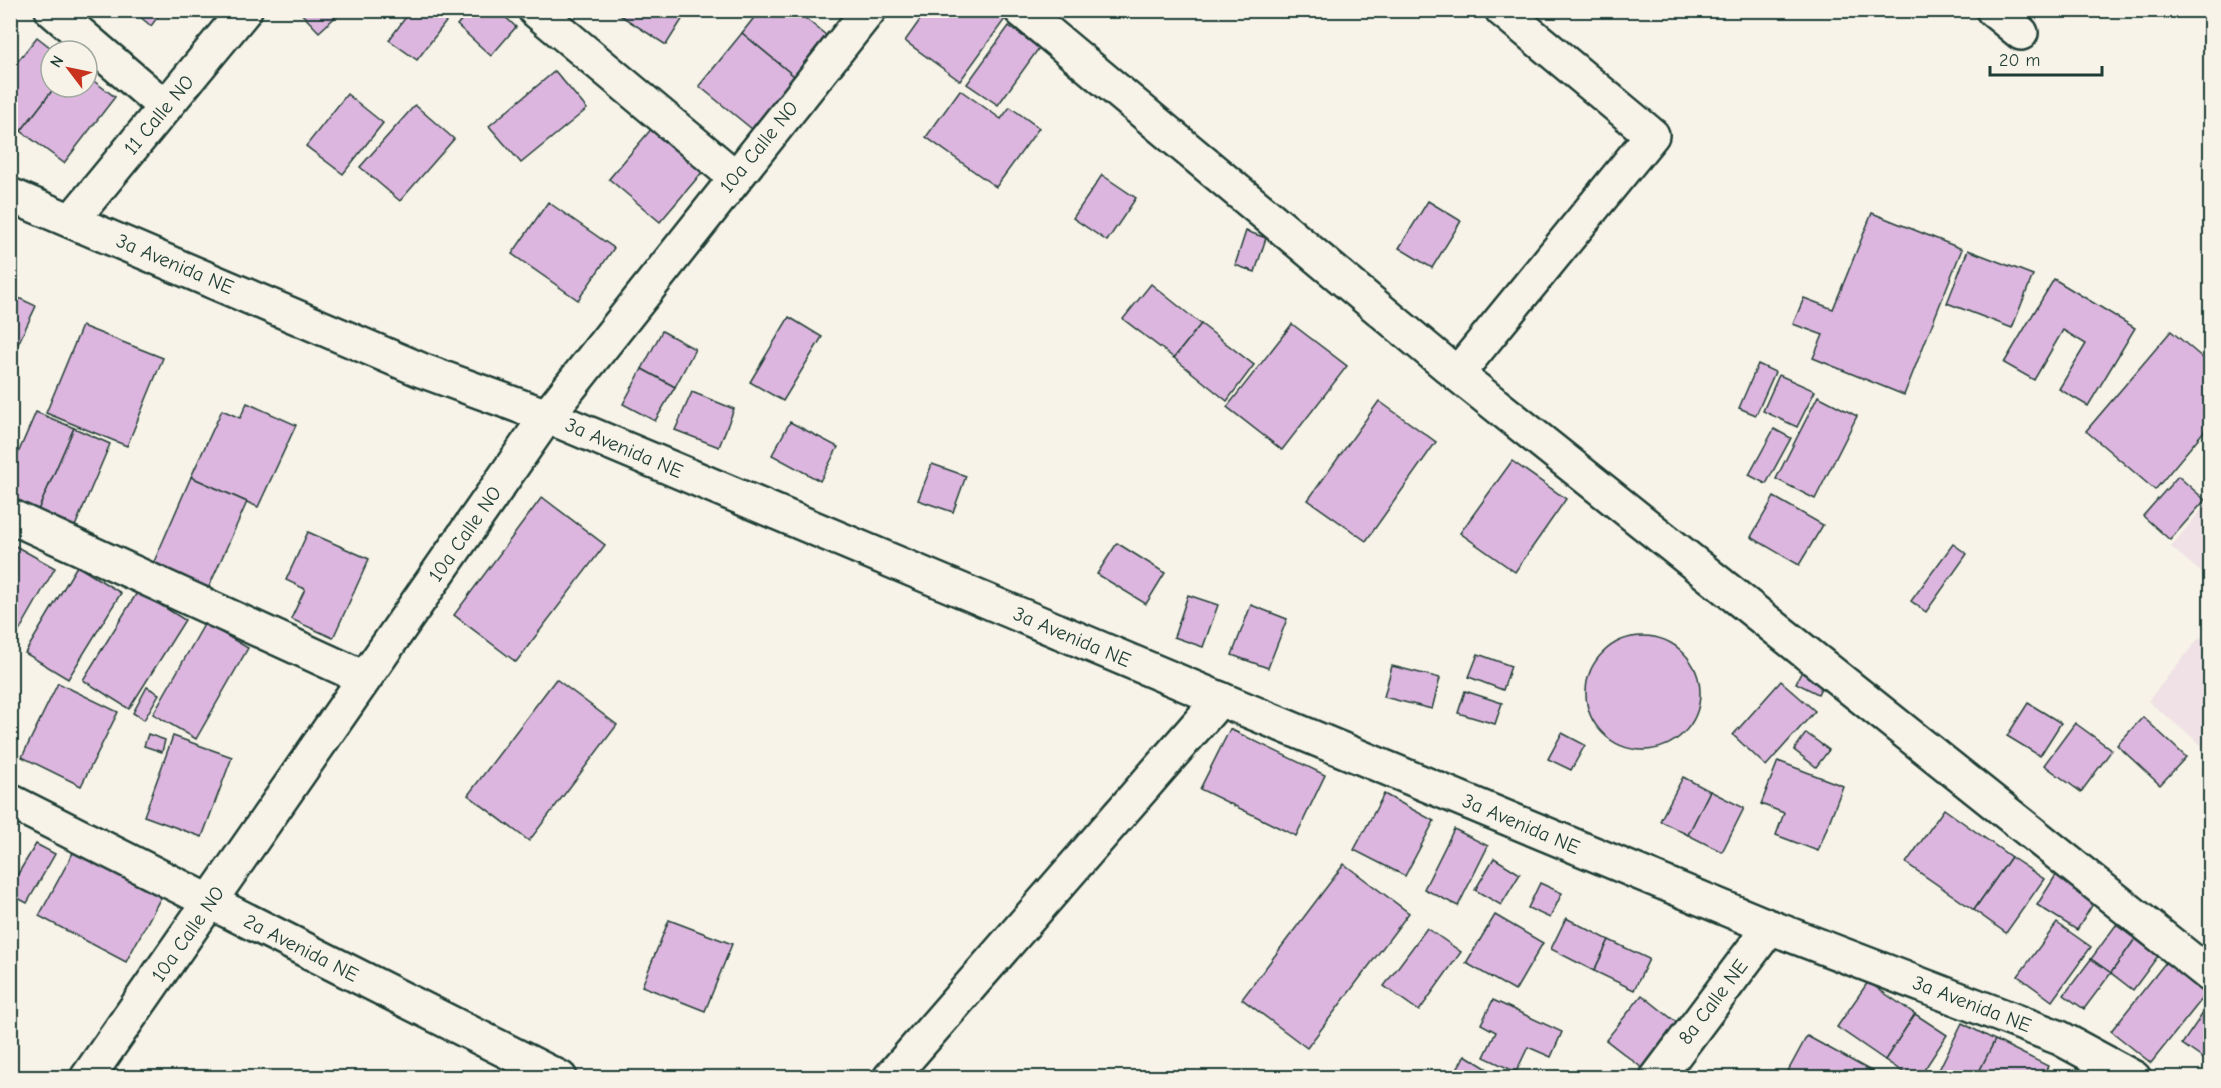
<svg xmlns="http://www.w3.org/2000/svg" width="2221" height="1088" font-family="'Comic Neue',sans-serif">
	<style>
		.built { fill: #efe1e5 }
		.building { fill: #ddb6df; stroke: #1f3d34; stroke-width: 1.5 }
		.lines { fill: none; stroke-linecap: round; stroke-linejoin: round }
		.minor-casing { stroke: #1f3d34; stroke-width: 38 }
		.minor { stroke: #f7f3e8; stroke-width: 33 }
		.labels { text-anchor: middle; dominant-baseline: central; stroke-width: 5; stroke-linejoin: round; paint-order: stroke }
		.street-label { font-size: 20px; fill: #1f3d34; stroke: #f7f3e8 }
	</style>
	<rect width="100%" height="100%" fill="#f7f3e8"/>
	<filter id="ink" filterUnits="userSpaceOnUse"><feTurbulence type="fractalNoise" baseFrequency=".0167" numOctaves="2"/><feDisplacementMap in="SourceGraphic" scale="12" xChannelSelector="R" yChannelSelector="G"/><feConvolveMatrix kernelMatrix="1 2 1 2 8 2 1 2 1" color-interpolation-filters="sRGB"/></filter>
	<g filter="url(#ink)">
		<g class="built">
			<polygon points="2210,499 2210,580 2171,547"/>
			<polygon points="2200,637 2210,645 2210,752 2148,701"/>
		</g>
		<g class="building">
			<polygon points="132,10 163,10 151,26"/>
			<polygon points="298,10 343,10 319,32"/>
			<polygon points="411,10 455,10 417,60 389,40"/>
			<polygon points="470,10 498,10 516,27 491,56 457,25"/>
			<polygon points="612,10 688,10 666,45"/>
			<polygon points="760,10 795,10 826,35 794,76 742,33"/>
			<polygon points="927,10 994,10 1005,19 960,81 905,41"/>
			<polygon points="1009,26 1039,48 998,105 967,84"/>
			<polygon points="742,33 794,76 752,129 699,86"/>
			<polygon points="37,37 55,51 51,51 51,87 55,87 21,131 10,122 10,71"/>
			<polygon points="555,71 587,109 521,163 489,126"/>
			<polygon points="87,76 115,97 64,163 21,131 55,87 87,87"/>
			<polygon points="960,90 1001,119 1010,107 1039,128 996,187 926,137"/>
			<polygon points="347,94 383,123 343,174 306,146"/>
			<polygon points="415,105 454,139 400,201 360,167"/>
			<polygon points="653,127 704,170 660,222 609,179"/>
			<polygon points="1102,175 1136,198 1107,241 1073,218"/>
			<polygon points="1428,201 1461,221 1432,268 1399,248"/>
			<polygon points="548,202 614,248 578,300 512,254"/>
			<polygon points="1872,213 1962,249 1904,395 1813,358 1823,335 1793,324 1804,298 1833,309"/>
			<polygon points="1246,231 1266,238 1255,272 1235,265"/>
			<polygon points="1968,250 2033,275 2012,328 1947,303"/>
			<polygon points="2054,279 2135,328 2088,406 2059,389 2086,344 2063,330 2034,380 2004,363"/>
			<polygon points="1151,284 1201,324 1174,358 1123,319"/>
			<polygon points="10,294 36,306 10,361"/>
			<polygon points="789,317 822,337 783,401 750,382"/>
			<polygon points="1201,324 1254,365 1227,401 1174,358"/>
			<polygon points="1292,324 1347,366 1282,450 1227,407"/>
			<polygon points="82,326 163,358 127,446 46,413"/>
			<polygon points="662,331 695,349 675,387 642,369"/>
			<polygon points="2171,331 2210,364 2210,424 2155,490 2086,431"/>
			<polygon points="1758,364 1775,372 1756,415 1739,408"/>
			<polygon points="642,369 675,387 655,421 623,404"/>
			<polygon points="1779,375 1815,391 1797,427 1763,411"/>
			<polygon points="692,392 734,409 719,447 675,430"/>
			<polygon points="1818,396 1857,416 1815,499 1776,479"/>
			<polygon points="1379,401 1436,442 1366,541 1308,500"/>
			<polygon points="247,403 296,425 258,507 191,477 222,410 240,418"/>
			<polygon points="36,412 74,428 36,515 10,504 10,472"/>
			<polygon points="790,422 838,447 820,481 772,455"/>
			<polygon points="74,428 110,444 73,531 36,515"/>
			<polygon points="1774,429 1791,438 1766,484 1749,475"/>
			<polygon points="1512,461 1566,499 1515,572 1460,533"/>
			<polygon points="932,464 966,476 953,512 918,500"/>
			<polygon points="2178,476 2205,500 2170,540 2143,516"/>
			<polygon points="191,477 247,502 208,589 153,564"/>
			<polygon points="542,497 605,545 516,662 454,615"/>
			<polygon points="1774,497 1823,525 1799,565 1751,537"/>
			<polygon points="308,532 369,559 333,638 291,619 305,589 286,580"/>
			<polygon points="10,543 55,568 10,647"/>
			<polygon points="1117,543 1165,573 1146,604 1097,574"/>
			<polygon points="1953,544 1967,554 1926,612 1911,601"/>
			<polygon points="77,566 121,593 68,679 25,653"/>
			<polygon points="138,591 185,620 129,709 83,680"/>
			<polygon points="1188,595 1218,605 1203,647 1174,637"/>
			<polygon points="1251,605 1287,619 1268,668 1232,655"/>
			<polygon points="205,623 248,648 196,739 153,714"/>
			<circle cx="1643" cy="693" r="57"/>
			<polygon points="1478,654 1511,666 1503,690 1469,677"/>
			<polygon points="1808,659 1830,670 1818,694 1796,683"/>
			<polygon points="1392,666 1440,678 1432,709 1384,697"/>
			<polygon points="556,679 617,725 529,841 468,795"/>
			<polygon points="1781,681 1815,711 1766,766 1733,735"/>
			<polygon points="58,683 118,712 81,786 22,757"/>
			<polygon points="147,687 159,694 144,720 133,713"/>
			<polygon points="1465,691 1502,703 1495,724 1458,713"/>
			<polygon points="2028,703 2061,723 2040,756 2007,736"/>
			<polygon points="2143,717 2186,757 2160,785 2117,745"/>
			<polygon points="2075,723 2112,750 2081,792 2044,765"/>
			<polygon points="1230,729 1325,775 1296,836 1200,789"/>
			<polygon points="1562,733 1585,745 1571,770 1548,759"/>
			<polygon points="1806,733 1829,750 1816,767 1794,750"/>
			<polygon points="148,734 165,740 162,752 144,746"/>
			<polygon points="173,736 232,757 202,837 144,816"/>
			<polygon points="1778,761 1843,786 1818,851 1776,835 1784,813 1761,804"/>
			<polygon points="1683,777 1710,791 1688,835 1660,821"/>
			<polygon points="1710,791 1744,808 1722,852 1688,835"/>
			<polygon points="1384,794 1434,821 1405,876 1354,850"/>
			<polygon points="1944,809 2011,857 1974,910 1906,863"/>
			<polygon points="1454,829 1488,846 1458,906 1424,889"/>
			<polygon points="36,844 55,854 27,903 10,894 10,887"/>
			<polygon points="74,851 161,897 126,962 39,916"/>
			<polygon points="2011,857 2044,879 2006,933 1974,910"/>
			<polygon points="1494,858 1520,874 1501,905 1475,890"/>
			<polygon points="1344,864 1409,913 1307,1048 1242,999"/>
			<polygon points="2056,875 2096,899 2077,930 2037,905"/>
			<polygon points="1540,883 1562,893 1550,918 1528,908"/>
			<polygon points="1495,915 1543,943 1515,991 1466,963"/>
			<polygon points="1566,918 1609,940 1594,971 1551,949"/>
			<polygon points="669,920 732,944 705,1011 642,986"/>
			<polygon points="2057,923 2091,947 2052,1001 2018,976"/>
			<polygon points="2116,925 2135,939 2111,973 2091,959"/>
			<polygon points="1427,928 1461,952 1419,1011 1384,986"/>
			<polygon points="2135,939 2158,956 2133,990 2111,973"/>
			<polygon points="1609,940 1649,959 1634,990 1594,971"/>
			<polygon points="2091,959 2111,973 2084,1009 2064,995"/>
			<polygon points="2166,962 2206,994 2151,1063 2111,1031"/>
			<polygon points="1868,982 1915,1014 1885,1060 1837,1027"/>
			<polygon points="1642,995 1681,1026 1646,1071 1606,1040"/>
			<polygon points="1493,1000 1562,1032 1551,1057 1528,1047 1516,1072 1484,1057 1496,1032 1481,1024"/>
			<polygon points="2210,1003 2210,1059 2208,1062 2182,1044"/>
			<polygon points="1915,1014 1947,1035 1919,1078 1912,1078 1885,1060"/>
			<polygon points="1962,1023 1995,1040 1976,1078 1935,1078"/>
			<polygon points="1807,1036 1882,1077 1882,1078 1801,1078 1788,1071"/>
			<polygon points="1995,1040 2048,1066 2042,1078 1976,1078"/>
			<polygon points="1465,1055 1502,1078 1452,1078"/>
		</g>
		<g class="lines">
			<g class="minor-casing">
				<g id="minor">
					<polyline points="52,10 165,107"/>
					<polyline points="535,10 735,177"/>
					<polyline points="1021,10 1457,374 2210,975"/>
					<polyline points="1993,10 2021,33"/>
					<polyline points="10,195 421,370 547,416 1220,699 1770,927 2060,1038 2134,1078"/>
					<polyline points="72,220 245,10"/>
					<polyline points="1457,374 1652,135 1502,10"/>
					<polyline points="10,516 364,678"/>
					<polyline points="10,801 560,1078"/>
					<polyline points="87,1078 547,416 869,10"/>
					<polyline points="890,1078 1220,699"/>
					<polyline points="1657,1078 1770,927"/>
				</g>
			</g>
			<use href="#minor" class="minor"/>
		</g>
	</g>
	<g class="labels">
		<g class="street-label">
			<text transform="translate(159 115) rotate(-50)">11 Calle NO</text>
			<text transform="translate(759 147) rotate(-51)">10a Calle NO</text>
			<text transform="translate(175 264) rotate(23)">3a Avenida NE</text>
			<text transform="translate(624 448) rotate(23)">3a Avenida NE</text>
			<text transform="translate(465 534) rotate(-55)">10a Calle NO</text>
			<text transform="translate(1072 637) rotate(23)">3a Avenida NE</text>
			<text transform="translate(1521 824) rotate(23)">3a Avenida NE</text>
			<text transform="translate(188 934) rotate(-55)">10a Calle NO</text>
			<text transform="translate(301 948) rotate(27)">2a Avenida NE</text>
			<text transform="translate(1713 1002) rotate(-53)">8a Calle NE</text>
			<text transform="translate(1972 1004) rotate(21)">3a Avenida NE</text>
		</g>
	</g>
	<rect width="2221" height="1088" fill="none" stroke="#f7f3e8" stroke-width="36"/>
	<rect x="18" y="18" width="2185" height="1052" fill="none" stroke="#1f3d34" stroke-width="2" filter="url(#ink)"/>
	<g transform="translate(69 69) rotate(302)"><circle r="28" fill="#f7f3e8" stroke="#a1aaa0" stroke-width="1.5"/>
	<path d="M0-4.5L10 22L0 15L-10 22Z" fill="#c8321e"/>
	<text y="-9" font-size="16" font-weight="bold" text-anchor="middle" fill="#1f3d34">N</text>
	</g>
	<path d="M1990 66v9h112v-9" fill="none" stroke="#1f3d34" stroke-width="3"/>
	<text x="1999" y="66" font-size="18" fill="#1f3d34" stroke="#f7f3e8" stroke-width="4.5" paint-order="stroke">20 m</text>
</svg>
